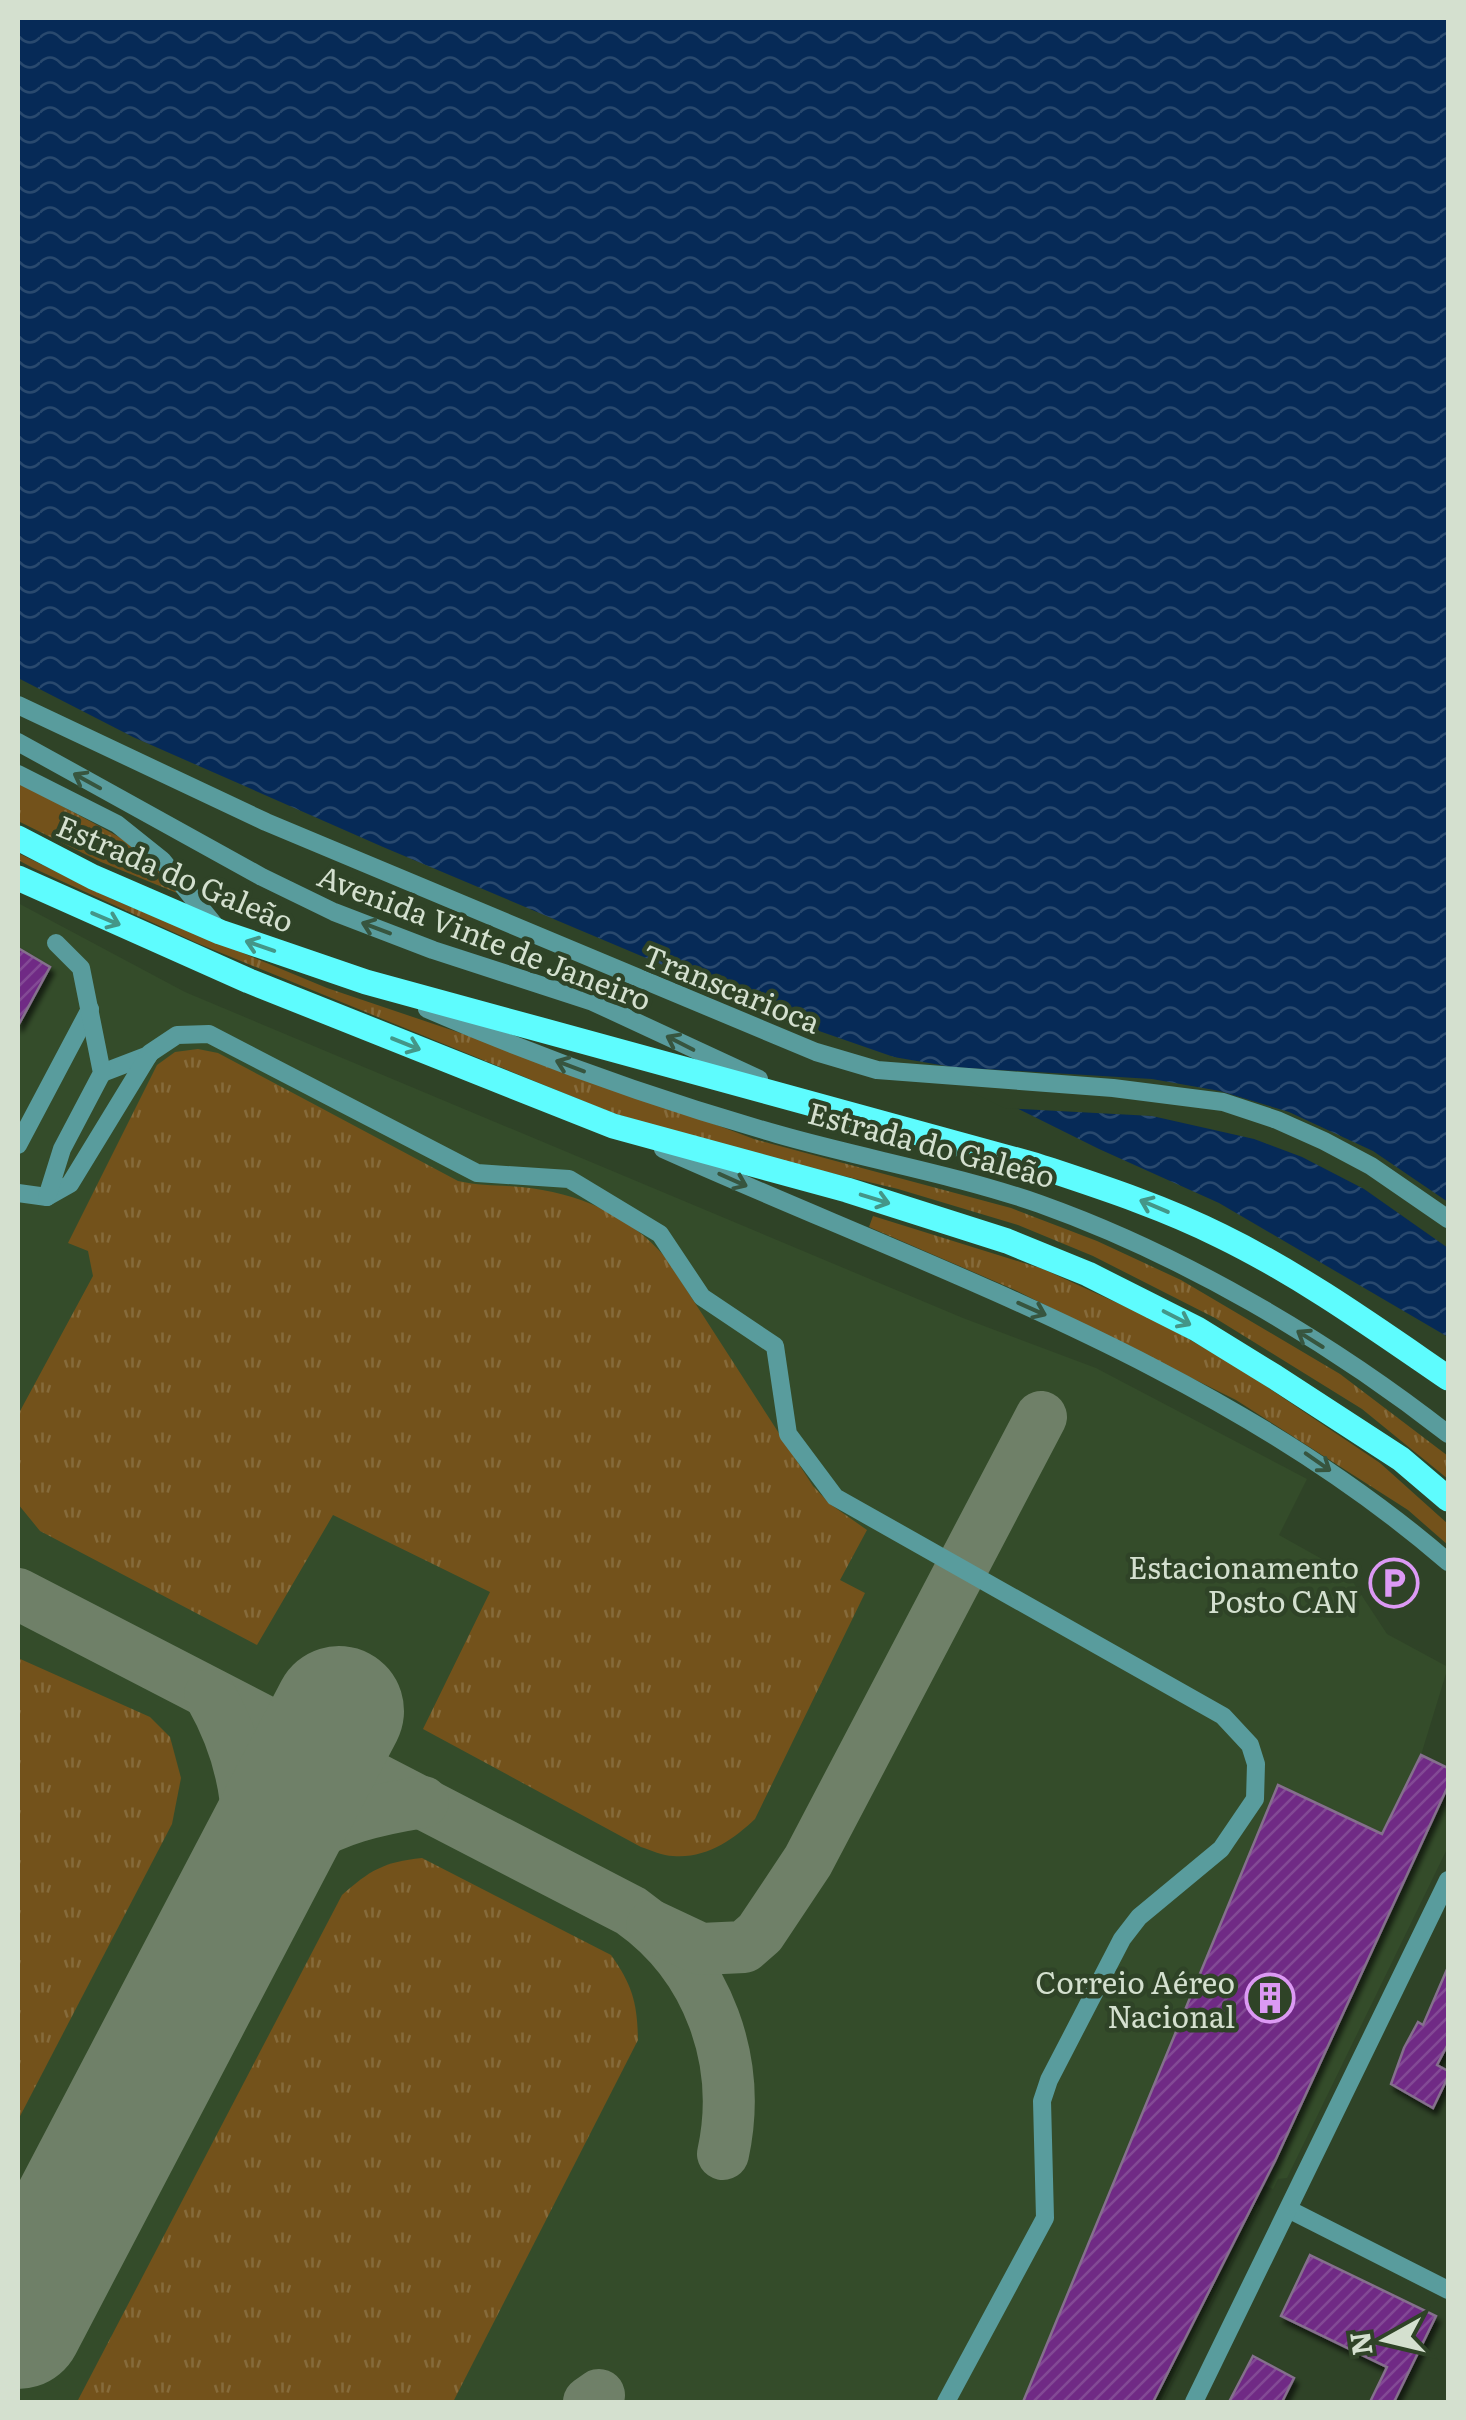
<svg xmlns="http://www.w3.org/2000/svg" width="1466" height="2420" font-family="Literata,serif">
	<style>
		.built { fill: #344c2a }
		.grass { fill: url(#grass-tufts) }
		.water { fill: url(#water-waves) }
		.pier { fill: #2f4327 }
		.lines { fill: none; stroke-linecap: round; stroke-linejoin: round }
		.taxiway { stroke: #6f8068; stroke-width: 52 }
		.runway { stroke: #6f8068; stroke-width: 130 }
		.building { fill: url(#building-hatch); stroke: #856f8d; stroke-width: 2.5; filter: url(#shadow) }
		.minor { stroke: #599c9d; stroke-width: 18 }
		.major { stroke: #5efcfe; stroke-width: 25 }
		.oneway { stroke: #37553f }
		.oneway2 { stroke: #449688 }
		.labels { text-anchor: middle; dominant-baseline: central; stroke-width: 9; stroke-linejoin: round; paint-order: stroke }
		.street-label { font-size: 30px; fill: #d4e0cf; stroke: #2f4327 }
		.poi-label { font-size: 30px; fill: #d4e0cf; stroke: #2f4327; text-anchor: end }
	</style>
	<defs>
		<pattern id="grass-tufts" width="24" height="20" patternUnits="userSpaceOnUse" patternTransform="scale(2.5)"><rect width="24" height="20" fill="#73521b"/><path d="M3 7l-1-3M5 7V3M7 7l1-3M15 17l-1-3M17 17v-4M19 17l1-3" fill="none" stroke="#866b3b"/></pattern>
		<pattern id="water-waves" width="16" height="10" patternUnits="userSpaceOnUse" patternTransform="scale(2.5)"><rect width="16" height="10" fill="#062a57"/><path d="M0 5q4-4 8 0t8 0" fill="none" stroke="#29496e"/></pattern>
		<pattern id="building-hatch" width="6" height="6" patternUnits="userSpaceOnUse" patternTransform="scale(2.5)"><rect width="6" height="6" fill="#6f2b85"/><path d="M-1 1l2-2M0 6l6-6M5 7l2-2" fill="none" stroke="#834995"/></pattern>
		<filter id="shadow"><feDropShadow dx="3.5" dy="6" stdDeviation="2.5" flood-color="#0009"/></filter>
	</defs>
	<rect width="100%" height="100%" fill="#2f4327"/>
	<polygon class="built" points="18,903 185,992 963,1318 1096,1368 1307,1479 1279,1535 1347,1573 1387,1634 1448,1667 1421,1755 1448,1768 1448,1847 1287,2178 1278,2179 1273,2189 1263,2185 1255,2202 1260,2206 1162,2402 18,2402"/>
	<g class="grass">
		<polygon points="18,782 130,843 182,895 101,862 18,821"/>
		<polygon points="18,853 112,899 327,988 570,1070 754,1139 1011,1208 1097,1241 1181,1280 1340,1374 1448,1456 1448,1479 1362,1409 1215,1318 1093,1256 1018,1225 898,1189 727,1148 610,1112 197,943 33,868 18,860"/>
		<path d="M198,1049L218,1053L458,1181C480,1186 499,1185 521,1187C579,1193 628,1214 666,1258L813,1486L830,1504L867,1530L840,1580L865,1593L755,1819C734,1839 706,1859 673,1856C663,1856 651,1850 641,1847L423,1729L490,1592L333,1515L257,1645L40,1531L18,1504L19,1413L93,1276L88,1251L68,1243L157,1065L175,1052Z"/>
		<polygon points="873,1216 1043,1269 1159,1322 1239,1368 1380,1463 1448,1524 1448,1545 1408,1510 1236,1400 1015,1290 869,1227"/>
		<polygon points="18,1658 150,1717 170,1737 181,1778 172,1824 18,2120"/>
		<path d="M422,1858L611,1955C633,1986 637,2003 638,2040L453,2402H77L342,1895C370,1870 384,1862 422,1858Z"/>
	</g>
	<polygon class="water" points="18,18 1448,18 1448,1337 1219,1203 1099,1149 960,1080 819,1031 383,847 133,737 18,678"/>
	<polygon class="pier" points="888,1056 952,1067 1152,1079 1220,1091 1289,1112 1373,1151 1448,1202 1448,1248 1364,1189 1302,1157 1254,1139 1152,1116 1004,1108 958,1085 887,1060"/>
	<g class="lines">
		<g class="taxiway">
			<path d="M18,1594L631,1911C709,1966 743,2062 723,2154"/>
			<path d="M210,1695C247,1760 259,1834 235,1906"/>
			<polyline points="652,1926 701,1949 744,1947 760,1933 808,1861 1041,1417"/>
			<path d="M224,1930C278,1842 322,1818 423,1802"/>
			<polyline points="589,2402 599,2395"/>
		</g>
		<polyline class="runway" points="18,2324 339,1711"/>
	</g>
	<g class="building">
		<polygon points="18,948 50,967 18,1026"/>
		<polygon points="1421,1755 1448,1768 1448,1786 1275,2161 1153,2402 1023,2402 1278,1785 1382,1834"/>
		<polygon points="1448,1967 1448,2044 1437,2065 1448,2071 1448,2077 1433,2108 1391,2084 1404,2048 1418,2022 1423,2025"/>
		<polygon points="1310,2255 1436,2316 1394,2402 1370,2402 1387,2367 1281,2316"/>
		<polygon points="1253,2356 1294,2378 1282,2402 1229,2402"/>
	</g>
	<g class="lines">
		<g class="minor">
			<polyline points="18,705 266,822 816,1052 877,1070 1113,1088 1223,1102 1277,1120 1324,1141 1371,1166 1448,1219"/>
			<polyline points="18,742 262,877 334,912 433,950 593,1002 759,1079"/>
			<polyline points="18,774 117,824 162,860 217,928"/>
			<path d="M427,1009C540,1058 658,1100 777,1134C864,1159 954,1174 1040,1204C1183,1255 1329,1341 1448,1434"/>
			<polyline points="102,1073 149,1055"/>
			<polyline points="18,1145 90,1009"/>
			<path d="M663,1149C933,1270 1222,1366 1448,1562"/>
			<polyline points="18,1193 47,1197 70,1184 150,1053 177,1035 209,1034 477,1173 569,1179 660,1234 702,1297 775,1346 788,1434 835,1497 1223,1716 1250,1745 1256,1764 1255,1799 1221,1849 1139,1917 1122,1939 1049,2080 1042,2101 1045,2218 946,2402"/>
			<polyline points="47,1197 62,1149 102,1073 81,968 56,943"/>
			<polyline points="1290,2210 1448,2290"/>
			<polyline points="1194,2402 1448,1880"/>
		</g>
		<g class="major">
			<path d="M18,838L93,877L220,932L366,982L1035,1165C1098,1186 1161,1206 1221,1236C1301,1275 1375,1328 1448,1378"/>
			<polyline points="18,878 249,981 613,1126 847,1190 1007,1241 1088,1274 1197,1329 1275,1377 1401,1459 1448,1499"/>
		</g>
	</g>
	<defs><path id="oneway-shaft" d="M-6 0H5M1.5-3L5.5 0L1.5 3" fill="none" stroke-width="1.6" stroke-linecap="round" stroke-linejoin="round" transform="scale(2.5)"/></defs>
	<g class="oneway">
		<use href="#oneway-shaft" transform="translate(87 781) rotate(-151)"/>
		<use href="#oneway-shaft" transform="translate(376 928) rotate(-159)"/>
		<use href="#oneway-shaft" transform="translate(680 1043) rotate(-153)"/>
		<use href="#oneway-shaft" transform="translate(570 1066) rotate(-159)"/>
		<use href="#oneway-shaft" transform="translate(733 1180) rotate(24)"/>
		<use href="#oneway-shaft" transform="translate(1032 1309) rotate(24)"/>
		<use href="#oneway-shaft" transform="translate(1310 1339) rotate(-148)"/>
		<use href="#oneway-shaft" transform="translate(1318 1462) rotate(35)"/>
	</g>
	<g class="oneway2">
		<use href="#oneway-shaft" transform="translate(106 919) rotate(23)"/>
		<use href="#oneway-shaft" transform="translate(260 946) rotate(-161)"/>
		<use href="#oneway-shaft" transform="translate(406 1044) rotate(22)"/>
		<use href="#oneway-shaft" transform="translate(875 1199) rotate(17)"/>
		<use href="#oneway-shaft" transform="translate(1154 1206) rotate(-157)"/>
		<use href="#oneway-shaft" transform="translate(1177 1318) rotate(27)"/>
	</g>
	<defs>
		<g id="parking-ring" transform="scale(2.5)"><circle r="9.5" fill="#2f4327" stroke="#dc99f4" stroke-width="1.5"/><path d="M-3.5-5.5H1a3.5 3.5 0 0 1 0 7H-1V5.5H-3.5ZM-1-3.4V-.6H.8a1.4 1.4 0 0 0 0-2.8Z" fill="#dc99f4"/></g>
		<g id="building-ring" transform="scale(2.5)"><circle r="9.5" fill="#2f4327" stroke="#dc99f4" stroke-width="1.5"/><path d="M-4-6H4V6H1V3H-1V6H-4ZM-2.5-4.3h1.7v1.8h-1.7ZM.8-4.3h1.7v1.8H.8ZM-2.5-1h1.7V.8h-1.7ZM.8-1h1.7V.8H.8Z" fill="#dc99f4"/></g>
	</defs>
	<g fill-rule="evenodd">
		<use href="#parking-ring" x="1394" y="1583"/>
		<use href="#building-ring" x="1270" y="1998"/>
	</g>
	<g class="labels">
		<g class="street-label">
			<text transform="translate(176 872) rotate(23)">Estrada do Galeão</text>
			<text transform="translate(485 936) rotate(21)">Avenida Vinte de Janeiro</text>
			<text transform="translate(732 987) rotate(22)">Transcarioca</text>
			<text transform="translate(932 1143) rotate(15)">Estrada do Galeão</text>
		</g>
		<g class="poi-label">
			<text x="1359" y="1566">Estacionamento<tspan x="1359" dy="34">Posto CAN</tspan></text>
			<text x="1235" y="1981">Correio Aéreo<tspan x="1235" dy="34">Nacional</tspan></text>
		</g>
	</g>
	<rect width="1466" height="2420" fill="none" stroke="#d4e0cf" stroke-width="40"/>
	<g transform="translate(1386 2340) rotate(262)" stroke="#2f4327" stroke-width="8" paint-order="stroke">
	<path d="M0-8L18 38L0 25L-18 38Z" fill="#d4e0cf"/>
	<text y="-15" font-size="28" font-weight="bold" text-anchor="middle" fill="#d4e0cf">N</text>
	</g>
</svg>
